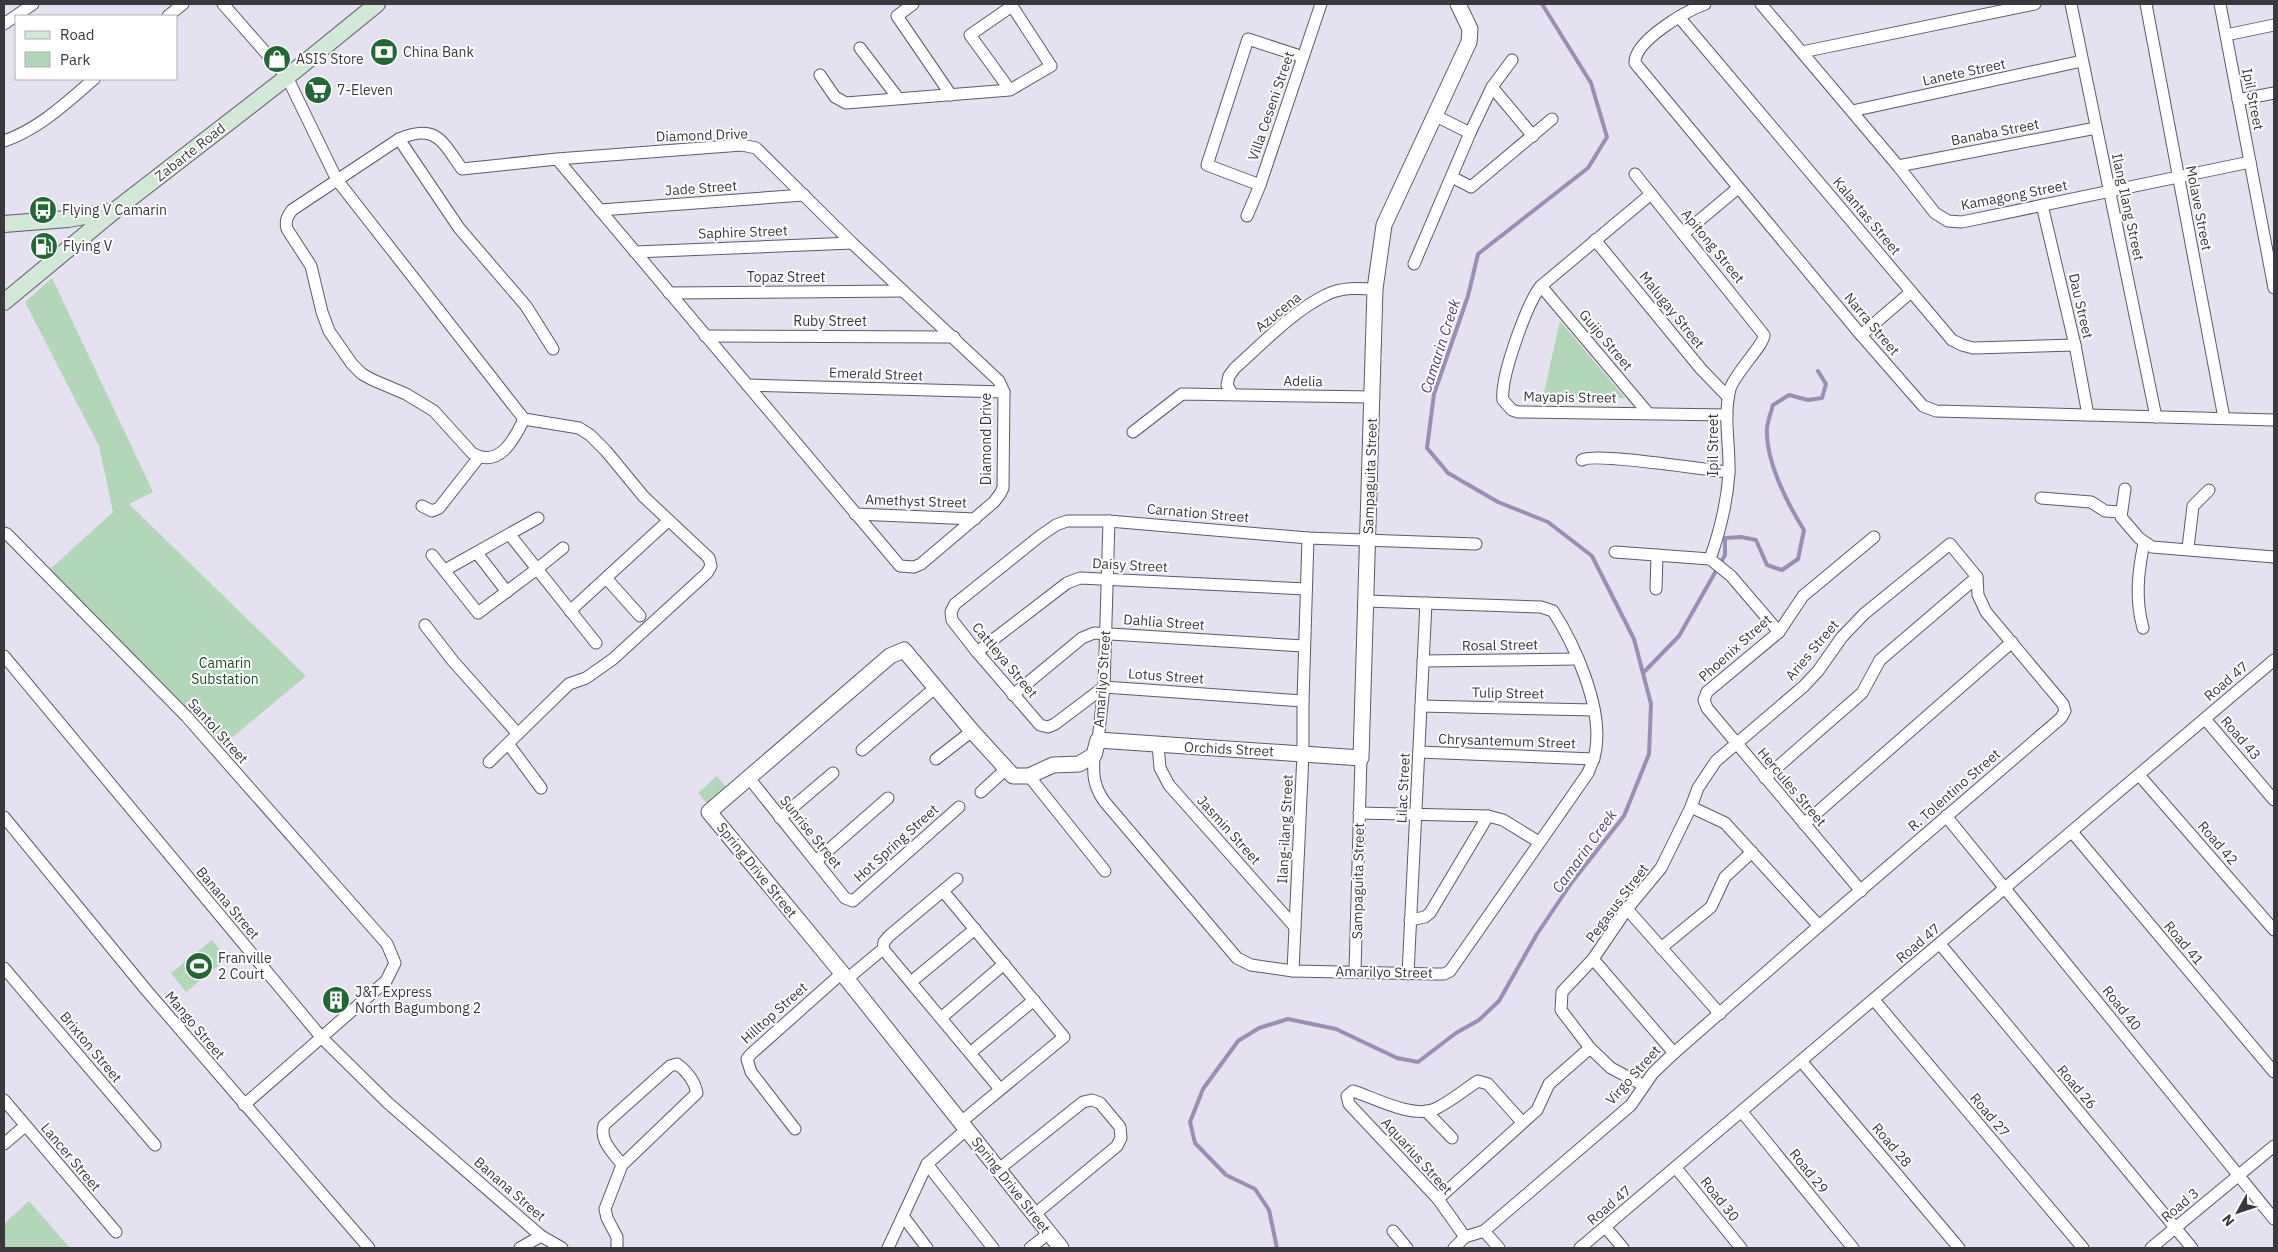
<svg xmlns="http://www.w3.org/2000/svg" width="2278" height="1252" font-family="'IBM Plex Sans',sans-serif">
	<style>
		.green { fill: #b2d6b8 }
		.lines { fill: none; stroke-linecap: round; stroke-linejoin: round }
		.stream { stroke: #9a8eb5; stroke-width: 4 }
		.minor-casing { stroke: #5d5966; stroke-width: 13 }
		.tertiary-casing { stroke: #5d5966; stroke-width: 17 }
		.secondary-casing { stroke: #5d5966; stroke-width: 18 }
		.minor { stroke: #fff; stroke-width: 11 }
		.tertiary { stroke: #fff; stroke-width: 15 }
		.secondary { stroke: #d0e8d5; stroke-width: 16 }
		.labels { text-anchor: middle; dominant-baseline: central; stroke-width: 4; stroke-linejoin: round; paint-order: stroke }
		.poi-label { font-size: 14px; fill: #3a383e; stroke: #fff; text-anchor: start }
		.street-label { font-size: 14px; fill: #3a383e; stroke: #fff }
		.park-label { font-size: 14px; fill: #154c25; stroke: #fff }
		.water-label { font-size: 15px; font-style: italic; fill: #513f73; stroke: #fff }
	</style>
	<rect width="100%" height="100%" fill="#e6e1f1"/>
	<g class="green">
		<polygon points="52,278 153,492 129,504 306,676 223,745 48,571 113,512 99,446 25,302"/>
		<polygon points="1560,321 1625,398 1543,397"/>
		<polygon points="717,776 729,790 709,806 698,793"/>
		<polygon points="212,940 227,959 186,992 171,973"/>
		<polygon points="29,1201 70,1248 4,1248 4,1224"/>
	</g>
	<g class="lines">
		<g class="stream">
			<path d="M1643,673L1679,636L1725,555V538L1741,537L1756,540L1767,565L1782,570L1798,559L1804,530C1787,503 1765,460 1767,428C1768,420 1771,412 1773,405L1789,395L1808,400L1822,398L1826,384L1818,371"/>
			<polyline points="1277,1248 1269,1210 1255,1189 1226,1175 1195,1143 1190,1122 1203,1089 1238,1041 1259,1028 1288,1019 1336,1029 1397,1058 1418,1062 1456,1033 1479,1020 1499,1001 1537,934 1572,882 1624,816 1649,754 1651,704 1634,639 1592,556 1548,522 1498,502 1448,473 1427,448 1434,394 1468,296 1478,254 1588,168 1607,137 1591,83 1542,4"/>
		</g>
		<g class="minor-casing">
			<g id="minor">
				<polyline points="223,4 287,77 337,180 524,419 579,428 590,435 606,451 644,497 709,558 711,566 707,573 613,659 586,678 569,684 489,762"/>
				<polyline points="913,4 897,16 951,95"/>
				<path d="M1705,4C1686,11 1634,41 1635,63L1861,335L1923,406L1936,411L2274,420"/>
				<polyline points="1761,4 1898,166 1935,213 1948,221 1962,222 2250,162"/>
				<polyline points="2071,4 2156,417"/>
				<polyline points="2146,4 2224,418"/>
				<polyline points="2220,4 2274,288"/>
				<polyline points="168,16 183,4"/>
				<polyline points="1679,17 1952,340 1962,345 1973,348 2075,345"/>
				<polyline points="4,24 33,4"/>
				<polyline points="2226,35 2274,25"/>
				<polyline points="860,48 898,98"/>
				<polyline points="1802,52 2035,4"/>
				<polyline points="820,75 835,97 846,103 1010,90 1051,66 1012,6 970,35 1010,90"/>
				<polyline points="1492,87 1533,136"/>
				<polyline points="2238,100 2274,93"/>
				<polyline points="1852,111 2082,61"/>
				<polyline points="1434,115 1470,133"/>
				<polyline points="399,139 459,228 526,306 553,349"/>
				<path d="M4,141C39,129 66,103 94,79"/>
				<polyline points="1898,166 2096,128"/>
				<path d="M1635,174L1764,335C1764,345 1735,373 1730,389C1723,417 1730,445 1729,473C1727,503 1720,531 1710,559"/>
				<polyline points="1452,177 1471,187 1552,119"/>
				<polyline points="1260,185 1207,165 1248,39 1303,57"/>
				<path d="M1651,194L1541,286C1527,303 1500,378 1503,400L1512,410L1518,412L1727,415"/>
				<polyline points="2042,205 2075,345 2088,415"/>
				<polyline points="600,210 804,195"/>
				<polyline points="1247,216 1260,185 1321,4"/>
				<polyline points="1683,234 1738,188"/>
				<polyline points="1595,240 1701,369 1728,397"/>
				<polyline points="635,252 852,243"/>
				<polyline points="1414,264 1470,133 1492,87 1512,60"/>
				<polyline points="1541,286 1648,413"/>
				<polyline points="669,293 903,291"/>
				<polyline points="1861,335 1911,292"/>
				<polyline points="705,336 954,337"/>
				<polyline points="747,385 1004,392"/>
				<path d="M1232,394L1227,385L1229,376L1235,368C1262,344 1293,311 1326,295C1341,287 1359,288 1375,289"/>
				<path d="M524,419C514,440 499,469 472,453L434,411L406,394L373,380L362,374L352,364L329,331L322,312L311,266L287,229C285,221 287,217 292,210L399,139C436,123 442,141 462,169L557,159L742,145L756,148L852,243L999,381L1004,392L1003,488L1000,494L994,502L921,564L914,567L900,566L557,159"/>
				<polyline points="1133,432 1182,394 1373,397"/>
				<path d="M1582,460C1596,452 1705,470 1729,472"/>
				<polyline points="2125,489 2121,517 2139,538 2152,547 2274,557"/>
				<polyline points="2041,498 2091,502 2105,511 2120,512"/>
				<polyline points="422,506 432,511 439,508 479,457"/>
				<polyline points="855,514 975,519"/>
				<polyline points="4,533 7,534 187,717 387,944 395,963 386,981 244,1105"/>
				<polyline points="510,535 596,643"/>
				<polyline points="2188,548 2193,506 2209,490"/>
				<polyline points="1615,552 1710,559 1731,576 1779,632"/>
				<polyline points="477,553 507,592"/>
				<polyline points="432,555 478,613 537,569 563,548"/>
				<polyline points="445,570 538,518"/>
				<polyline points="607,579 640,616"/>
				<polyline points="1656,589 1657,555"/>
				<polyline points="570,611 668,521"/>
				<polyline points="425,625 453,661 518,734"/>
				<path d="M2143,628C2135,599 2138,572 2144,543"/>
				<polyline points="977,652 1067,583 1080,578 1306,589"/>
				<polyline points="4,656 322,1038 388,1103 541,1236 562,1248"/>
				<polyline points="1423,661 1577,659"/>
				<polyline points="1013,695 1082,638 1094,633 1304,646"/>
				<polyline points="1303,701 1104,687 1055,724 1048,727 1040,725 977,652 952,620 951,612 955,604 1040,536 1056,525 1067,521 1109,521 1308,538 1476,544"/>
				<polyline points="1421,706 1594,710"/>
				<polyline points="2205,719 2274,800"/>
				<polyline points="1098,740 1104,687 1109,521"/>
				<polyline points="509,745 541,788"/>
				<polyline points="1158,745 1160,768 1169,785 1295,927"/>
				<polyline points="862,750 936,687"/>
				<polyline points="1419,752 1594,759"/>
				<path d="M1094,755C1093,774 1093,785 1104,801L1237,958L1251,965L1293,971L1434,974H1444L1450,971L1588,773C1591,765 1595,757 1596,748C1602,706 1575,645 1553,611L1541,607L1366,601"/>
				<polyline points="936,759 972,731"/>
				<polyline points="2139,775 2274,930"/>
				<polyline points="1029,776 1105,871"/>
				<polyline points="749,778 845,898 853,901 959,807"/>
				<polyline points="1765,778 1862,693 1880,660 1977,577"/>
				<polyline points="981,792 1006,769"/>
				<polyline points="1691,807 1725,823 1819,926"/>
				<polyline points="1359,813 1488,816 1503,820 1539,842"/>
				<polyline points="1946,816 2274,1219"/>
				<polyline points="4,817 147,991 369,1248"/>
				<polyline points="780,818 833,773"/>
				<polyline points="1804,824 2012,642"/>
				<polyline points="2072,832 2274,1072"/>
				<polyline points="816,861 888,798"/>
				<polyline points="943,891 1064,1037 961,1122"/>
				<polyline points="1861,891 1707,708 1704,700 1707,692 1779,632 1803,596 1874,537"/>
				<polyline points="1627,909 1720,1014"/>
				<polyline points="1410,920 1425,917 1430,913 1488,816"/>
				<polyline points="1940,944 2192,1248"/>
				<polyline points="1661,948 1711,907 1725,877 1752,852"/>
				<polyline points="883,949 1000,1089"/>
				<polyline points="1593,959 1674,1053"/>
				<polyline points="4,968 155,1145"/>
				<polyline points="1293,971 1303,754 1303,701 1308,538"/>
				<polyline points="1355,971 1361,758"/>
				<polyline points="1408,974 1426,603"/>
				<polyline points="847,979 883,949 884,942 889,936 957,879"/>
				<polyline points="911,982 975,929"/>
				<polyline points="1874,1000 2083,1248"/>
				<polyline points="941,1018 1004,964"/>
				<polyline points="970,1053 1034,1000"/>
				<polyline points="1802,1062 1959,1248"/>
				<polyline points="4,1100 116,1232"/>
				<polyline points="1426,1111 1452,1138"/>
				<polyline points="1742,1112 1853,1248"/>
				<polyline points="795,1129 751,1072 747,1059 751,1054 842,973"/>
				<polyline points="4,1144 25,1126"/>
				<polyline points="927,1164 993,1248"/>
				<polyline points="1676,1168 1741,1248"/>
				<polyline points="999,1169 1083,1102 1092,1100 1100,1103 1120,1127 1121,1138 1117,1146 1035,1214"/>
				<polyline points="1438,1199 1537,1110 1549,1084 1590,1048"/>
				<polyline points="903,1216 927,1248"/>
				<polyline points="1606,1228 1623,1248"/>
				<polyline points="1393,1231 1407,1248"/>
				<polyline points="1484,1231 1499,1248"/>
				<path d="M1465,1237L1438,1199L1349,1104L1347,1096L1353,1091C1375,1098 1413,1119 1435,1109C1450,1102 1464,1090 1478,1081L1488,1084L1522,1122"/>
				<polyline points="520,1248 541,1236"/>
				<path d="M617,1248V1237L607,1218L605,1209L622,1165L697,1093C695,1082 687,1071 677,1064L670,1066L604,1125C599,1141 613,1152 622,1165"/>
				<polyline points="888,1248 927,1164 967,1129"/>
				<polyline points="1030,1248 1049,1233"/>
				<polyline points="1454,1248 1465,1237 1484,1231 1631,1105 1653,1073 1674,1053 1819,926 2061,718 2065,711 2063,704 1986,612 1978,595 1977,577 1950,544 1864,614 1842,637 1818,671 1804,686 1716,761 1698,788 1691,807 1661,868 1627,909 1593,959 1562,992 1561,1010 1590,1048 1611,1068 1643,1085"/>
				<polyline points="1580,1248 2274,660"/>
				<polyline points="2151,1248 2274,1146"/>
			</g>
		</g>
		<g class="tertiary-casing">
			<polyline id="tertiary" points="1061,1248 842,973 709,812 890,656 904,650 972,731 1013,776 1029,776 1053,765 1079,764 1094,755 1098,740 1361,758 1375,289 1384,225 1469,42 1470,29 1458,4"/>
		</g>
		<g class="secondary-casing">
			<g id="secondary">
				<polyline points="4,224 68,219 114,211"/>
				<polyline points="4,302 114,211 287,77 377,4"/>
			</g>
		</g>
		<use href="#minor" class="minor"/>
		<use href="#tertiary" class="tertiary"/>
		<use href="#secondary" class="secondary"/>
	</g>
	<defs>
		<g id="bank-disc" transform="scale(1.4375)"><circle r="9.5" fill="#216835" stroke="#fff"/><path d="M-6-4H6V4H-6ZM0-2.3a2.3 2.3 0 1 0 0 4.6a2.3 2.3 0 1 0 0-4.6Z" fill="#fff"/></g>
		<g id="shop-disc" transform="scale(1.4375)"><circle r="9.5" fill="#216835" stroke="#fff"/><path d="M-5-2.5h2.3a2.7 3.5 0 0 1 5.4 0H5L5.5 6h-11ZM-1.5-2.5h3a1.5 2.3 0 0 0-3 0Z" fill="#fff"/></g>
		<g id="supermarket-disc" transform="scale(1.4375)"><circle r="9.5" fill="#216835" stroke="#fff"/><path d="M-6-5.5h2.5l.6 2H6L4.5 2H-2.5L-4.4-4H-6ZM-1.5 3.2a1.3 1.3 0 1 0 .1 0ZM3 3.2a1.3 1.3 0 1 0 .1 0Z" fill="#fff"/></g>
		<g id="bus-disc" transform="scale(1.4375)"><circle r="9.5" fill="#216835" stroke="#fff"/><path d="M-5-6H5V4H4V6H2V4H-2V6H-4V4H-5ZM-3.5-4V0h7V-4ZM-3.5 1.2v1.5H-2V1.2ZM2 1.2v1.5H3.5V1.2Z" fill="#fff"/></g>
		<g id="fuel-disc" transform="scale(1.4375)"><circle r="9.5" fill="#216835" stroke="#fff"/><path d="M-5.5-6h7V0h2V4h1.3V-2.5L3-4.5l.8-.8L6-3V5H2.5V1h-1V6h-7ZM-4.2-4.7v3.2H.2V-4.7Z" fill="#fff"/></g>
		<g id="stadium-disc" transform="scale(1.4375)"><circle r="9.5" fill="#216835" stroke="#fff"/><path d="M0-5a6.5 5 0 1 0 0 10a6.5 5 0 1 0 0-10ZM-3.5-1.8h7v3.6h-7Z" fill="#fff"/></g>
		<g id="building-disc" transform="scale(1.4375)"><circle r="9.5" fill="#216835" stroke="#fff"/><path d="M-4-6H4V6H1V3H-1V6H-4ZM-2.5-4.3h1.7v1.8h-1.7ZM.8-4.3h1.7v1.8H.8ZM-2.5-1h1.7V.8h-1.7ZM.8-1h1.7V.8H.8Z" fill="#fff"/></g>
	</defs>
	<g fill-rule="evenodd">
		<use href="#bank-disc" x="384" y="52"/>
		<use href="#shop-disc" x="277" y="59"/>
		<use href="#supermarket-disc" x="318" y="90"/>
		<use href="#bus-disc" x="43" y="210"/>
		<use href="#fuel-disc" x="44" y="246"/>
		<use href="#stadium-disc" x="199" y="966"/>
		<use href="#building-disc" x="336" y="1000"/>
	</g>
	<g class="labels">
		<g class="poi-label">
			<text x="403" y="52">China Bank</text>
			<text x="296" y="59">ASIS Store</text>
			<text x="337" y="90">7-Eleven</text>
			<text x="62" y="210">Flying V Camarin</text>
			<text x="63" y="246">Flying V</text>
			<text x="218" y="958">Franville<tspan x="218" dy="16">2 Court</tspan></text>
			<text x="355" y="992">J&amp;T Express<tspan x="355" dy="16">North Bagumbong 2</tspan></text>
		</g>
		<g class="street-label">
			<text transform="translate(1964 72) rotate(-12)">Lanete Street</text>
			<text transform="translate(2253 99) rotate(79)">Ipil Street</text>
			<text transform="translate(1271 106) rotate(-71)">Villa Ceseni Street</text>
			<text transform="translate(1995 132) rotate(-11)">Banaba Street</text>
			<text transform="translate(702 135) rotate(-2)">Diamond Drive</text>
			<text transform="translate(190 152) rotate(-38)">Zabarte Road</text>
			<text transform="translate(701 188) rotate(-4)">Jade Street</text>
			<text transform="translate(2014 195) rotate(-11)">Kamagong Street</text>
			<text transform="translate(2128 207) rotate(78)">Ilang Ilang Street</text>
			<text transform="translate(2199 208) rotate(79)">Molave Street</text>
			<text transform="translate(1867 216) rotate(50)">Kalantas Street</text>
			<text transform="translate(743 232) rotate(-2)">Saphire Street</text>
			<text transform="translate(1713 246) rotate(51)">Apitong Street</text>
			<text x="786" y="277">Topaz Street</text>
			<text transform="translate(2081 306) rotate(77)">Dau Street</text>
			<text transform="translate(1672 310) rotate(51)">Malugay Street</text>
			<text transform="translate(1278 312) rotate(-39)">Azucena</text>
			<text x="830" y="321">Ruby Street</text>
			<text transform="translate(1872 324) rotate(50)">Narra Street</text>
			<text transform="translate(1606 340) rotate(50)">Guijo Street</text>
			<text transform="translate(876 374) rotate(2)">Emerald Street</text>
			<text transform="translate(1303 381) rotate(1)">Adelia</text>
			<text transform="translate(1570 397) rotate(1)">Mayapis Street</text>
			<text transform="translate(986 439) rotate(-90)">Diamond Drive</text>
			<text transform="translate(1713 445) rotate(-90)">Ipil Street</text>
			<text transform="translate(1370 476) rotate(-88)">Sampaguita Street</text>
			<text transform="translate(916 501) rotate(2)">Amethyst Street</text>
			<text transform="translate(1198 513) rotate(5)">Carnation Street</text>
			<text transform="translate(1130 565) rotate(3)">Daisy Street</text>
			<text transform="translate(1164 622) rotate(4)">Dahlia Street</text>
			<text transform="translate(1500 645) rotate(-1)">Rosal Street</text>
			<text transform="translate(1735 648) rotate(-42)">Phoenix Street</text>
			<text transform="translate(1812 650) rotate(-50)">Aries Street</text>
			<text transform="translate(1005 660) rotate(50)">Cattleya Street</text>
			<text transform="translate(1166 676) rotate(4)">Lotus Street</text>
			<text transform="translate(1102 679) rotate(-86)">Amarilyo Street</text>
			<text transform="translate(2226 681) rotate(-40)">Road 47</text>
			<text transform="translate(1508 693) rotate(1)">Tulip Street</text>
			<text transform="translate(218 731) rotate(48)">Santol Street</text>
			<text transform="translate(2241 738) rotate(49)">Road 43</text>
			<text transform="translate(1507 741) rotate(2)">Chrysantemum Street</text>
			<text transform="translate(1229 749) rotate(3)">Orchids Street</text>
			<text transform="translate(1792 787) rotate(50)">Hercules Street</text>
			<text transform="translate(1403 788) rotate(-87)">Lilac Street</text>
			<text transform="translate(1954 790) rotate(-41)">R. Tolentino Street</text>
			<text transform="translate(1285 829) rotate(-87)">Ilang-ilang Street</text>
			<text transform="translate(1229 830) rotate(48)">Jasmin Street</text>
			<text transform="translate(811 832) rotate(51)">Sunrise Street</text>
			<text transform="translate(896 843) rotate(-42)">Hot Spring Street</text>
			<text transform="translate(2218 843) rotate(49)">Road 42</text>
			<text transform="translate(757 870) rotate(51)">Spring Drive Street</text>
			<text transform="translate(1358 881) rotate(-89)">Sampaguita Street</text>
			<text transform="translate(228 903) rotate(50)">Banana Street</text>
			<text transform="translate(1617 903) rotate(-53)">Pegasus Street</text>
			<text transform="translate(1918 943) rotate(-40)">Road 47</text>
			<text transform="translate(2184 943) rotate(50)">Road 41</text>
			<text transform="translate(1384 972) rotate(1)">Amarilyo Street</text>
			<text transform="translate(2122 1008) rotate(51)">Road 40</text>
			<text transform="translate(774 1013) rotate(-42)">Hilltop Street</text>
			<text transform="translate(195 1025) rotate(50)">Mango Street</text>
			<text transform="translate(91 1047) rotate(50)">Brixton Street</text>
			<text transform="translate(1633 1075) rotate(-48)">Virgo Street</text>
			<text transform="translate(2077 1087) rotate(50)">Road 26</text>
			<text transform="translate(1990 1115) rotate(50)">Road 27</text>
			<text transform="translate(1892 1145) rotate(50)">Road 28</text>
			<text transform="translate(1417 1156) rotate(48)">Aquarius Street</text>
			<text transform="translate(71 1157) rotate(50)">Lancer Street</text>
			<text transform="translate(1809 1171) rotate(51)">Road 29</text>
			<text transform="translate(1011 1185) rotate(52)">Spring Drive Street</text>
			<text transform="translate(510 1189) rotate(41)">Banana Street</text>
			<text transform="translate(1720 1199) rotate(51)">Road 30</text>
			<text transform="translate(1609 1205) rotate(-40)">Road 47</text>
			<text transform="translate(2180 1205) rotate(-40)">Road 3</text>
		</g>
		<g class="park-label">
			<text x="225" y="663">Camarin<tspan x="225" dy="16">Substation</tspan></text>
		</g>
		<g class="water-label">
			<text transform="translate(1440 346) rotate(-72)">Camarin Creek</text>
			<text transform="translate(1584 851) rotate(-54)">Camarin Creek</text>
		</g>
	</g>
	<rect width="2278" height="1252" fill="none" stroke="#3a383e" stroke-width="10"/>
	<rect x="15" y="15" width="162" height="65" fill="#ffffff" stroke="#b0afb2"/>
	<rect x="25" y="31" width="25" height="8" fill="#d0e8d5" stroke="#b0afb2"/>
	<text x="60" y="40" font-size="15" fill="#3a383e">Road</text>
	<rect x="25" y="52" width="25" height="15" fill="#b2d6b8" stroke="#b0afb2"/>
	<text x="60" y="65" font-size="15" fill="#3a383e">Park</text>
	<g transform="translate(2238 1212) rotate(230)" stroke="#ffffff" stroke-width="4" paint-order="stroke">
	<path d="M0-4L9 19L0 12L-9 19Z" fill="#3a383e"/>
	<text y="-8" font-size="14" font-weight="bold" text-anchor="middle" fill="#3a383e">N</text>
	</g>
</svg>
